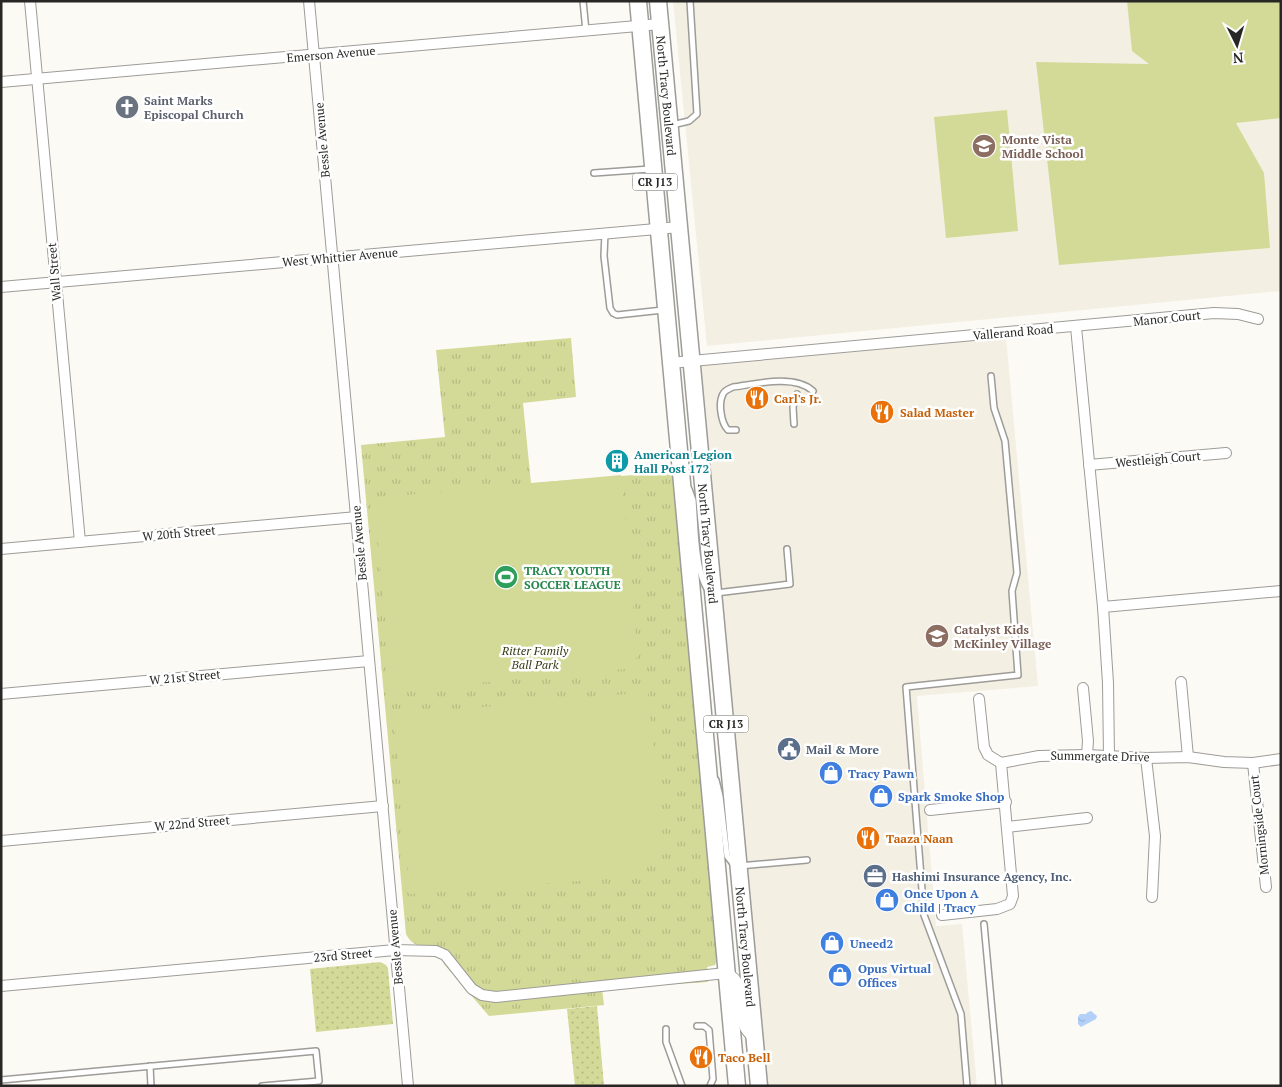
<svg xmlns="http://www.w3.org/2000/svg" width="1282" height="1087" font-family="'PT Serif',serif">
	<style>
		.built { fill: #f4efe3 }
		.grass { fill: url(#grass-dots) }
		.park { fill: url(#park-tufts) }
		.garden { fill: #d3da97 }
		.water { fill: url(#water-ripples) }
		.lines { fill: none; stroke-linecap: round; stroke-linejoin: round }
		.service-casing { stroke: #9e9c98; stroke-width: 8 }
		.minor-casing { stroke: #9e9c98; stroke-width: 12 }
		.primary-casing { stroke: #9e9c98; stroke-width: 19 }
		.service { stroke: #fff; stroke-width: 5 }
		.minor { stroke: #fff; stroke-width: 10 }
		.primary { stroke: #fff; stroke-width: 16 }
		.labels { text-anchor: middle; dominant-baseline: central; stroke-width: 5; stroke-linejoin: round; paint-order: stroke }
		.shield { fill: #fff; stroke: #686866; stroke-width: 1 }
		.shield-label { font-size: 11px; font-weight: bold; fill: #272725 }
		.street-label { font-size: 12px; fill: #272725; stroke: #fff }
		.worship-label { font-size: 12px; font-weight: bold; fill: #5b616d; stroke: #fff; text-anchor: start }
		.education-label { font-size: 12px; font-weight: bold; fill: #785e54; stroke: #fff; text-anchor: start }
		.food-label { font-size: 12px; font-weight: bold; fill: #c56008; stroke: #fff; text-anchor: start }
		.culture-label { font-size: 12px; font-weight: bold; fill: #0d838f; stroke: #fff; text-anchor: start }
		.leisure-label { font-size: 12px; font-weight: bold; fill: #27864d; stroke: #fff; text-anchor: start }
		.park-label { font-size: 12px; font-style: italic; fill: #373a16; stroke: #fff }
		.service-label { font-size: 12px; font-weight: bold; fill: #4e5e75; stroke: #fff; text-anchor: start }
		.shop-label { font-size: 12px; font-weight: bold; fill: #366cbe; stroke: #fff; text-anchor: start }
	</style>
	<defs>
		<pattern id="grass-dots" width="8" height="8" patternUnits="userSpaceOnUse" patternTransform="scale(1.25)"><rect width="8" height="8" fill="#d3da97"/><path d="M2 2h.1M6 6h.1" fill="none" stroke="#b5bb82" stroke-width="1.8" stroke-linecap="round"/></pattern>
		<pattern id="park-tufts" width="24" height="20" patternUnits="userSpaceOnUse" patternTransform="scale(1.25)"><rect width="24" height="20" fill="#d3da97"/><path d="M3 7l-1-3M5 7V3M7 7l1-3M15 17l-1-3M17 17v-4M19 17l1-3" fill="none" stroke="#b5bb82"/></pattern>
		<pattern id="water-ripples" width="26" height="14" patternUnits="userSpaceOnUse" patternTransform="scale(1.25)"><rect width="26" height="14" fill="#b3d0f8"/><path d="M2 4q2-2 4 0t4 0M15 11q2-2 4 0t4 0" fill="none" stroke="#9ab3d4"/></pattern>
	</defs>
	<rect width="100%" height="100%" fill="#fcfaf5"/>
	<g class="built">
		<polygon points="673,1 1281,1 1281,291 707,346"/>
		<polygon points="1006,337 1038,686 917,696 936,926 962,924 977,1086 768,1086 700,366"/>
	</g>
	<g class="grass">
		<polygon points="380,962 386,965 388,969 393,1024 316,1032 310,969"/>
		<polygon points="597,1006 604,1086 575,1086 567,1009"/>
	</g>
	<path class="park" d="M571,338L576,397L523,403L531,483L673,472L717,960L715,965L707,967L708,982L602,989L604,1005L489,1016L444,964L438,948C424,947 412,947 406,934L361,445L445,437L436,350Z"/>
	<g class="garden">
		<polygon points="1127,1 1281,1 1281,118 1236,123 1264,173 1270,248 1059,265 1036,62 1149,64 1132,51"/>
		<polygon points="1007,110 1018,231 946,238 934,117"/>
		<polygon points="621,475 638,656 626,669 392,691 374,498"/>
		<polygon points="648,692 663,840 630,877 410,894 394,715"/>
	</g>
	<polygon class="water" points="1091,1011 1097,1016 1096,1019 1081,1027 1078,1024 1078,1017 1080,1014 1086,1014 1088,1012"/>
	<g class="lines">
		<g class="service-casing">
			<g id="service">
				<polyline points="583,1 586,31"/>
				<polyline points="672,125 689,121 697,114 690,1"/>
				<polyline points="594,173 650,169"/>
				<polyline points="605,233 604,256 610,308 613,313 617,315 663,310"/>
				<polyline points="794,424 793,407 797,394"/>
				<path d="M736,430H728C721,423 718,403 723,394C725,390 729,389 733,387C756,384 794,374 813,391"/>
				<path d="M689,489L693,500C695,523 695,573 708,590"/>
				<polyline points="716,593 790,584 787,549"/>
				<polyline points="716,780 720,796 727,856 734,865 739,866 807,860"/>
				<polyline points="984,924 999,1086"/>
				<polyline points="697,1026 704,1026 709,1030 713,1079 710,1086"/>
				<polyline points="666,1029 666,1042 682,1086"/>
				<polyline points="150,1066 151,1086"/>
				<polyline points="1,1080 316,1051 319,1081 262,1086"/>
				<polyline points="967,1086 961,1014 924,915 906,687 1018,675 1012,591 1017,573 1005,441 994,408 991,376"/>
			</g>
		</g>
		<g class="minor-casing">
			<g id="minor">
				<polyline points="30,1 80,542"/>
				<polyline points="309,1 408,1086"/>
				<polyline points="1,82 660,24"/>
				<polyline points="1,287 679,227"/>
				<polyline points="1076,327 1103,607 1108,683 1109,756"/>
				<polyline points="670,363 1214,313 1238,314 1258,319"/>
				<polyline points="1089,465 1226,453"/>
				<polyline points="1,549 357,517"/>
				<polyline points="1103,607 1281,591"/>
				<polyline points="1181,682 1188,757"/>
				<polyline points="1083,688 1088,741 1087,755"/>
				<polyline points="1,694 369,661"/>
				<polyline points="979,699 984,747 988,755 1001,763"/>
				<polyline points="1146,758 1155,836 1152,897"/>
				<polyline points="1001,763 1039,756 1087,755 1146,758 1188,757 1224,762 1253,763 1281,759"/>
				<polyline points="1253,763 1266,887"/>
				<polyline points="930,810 1006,802"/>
				<polyline points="1007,827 1087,818"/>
				<polyline points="1,841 383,806"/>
				<polyline points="942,915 997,909 1010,904 1013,896 1001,763"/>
				<path d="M1,986L395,950L436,951L445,955L472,989L482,995L496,997L726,973C747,981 739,1007 744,1025C745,1030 750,1034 753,1038"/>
			</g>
		</g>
		<g class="primary-casing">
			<g id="primary">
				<polyline points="638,1 737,1086"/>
				<path id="s1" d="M658,1L759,1086"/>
			</g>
		</g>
		<use href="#service" class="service"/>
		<use href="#minor" class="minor"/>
		<use href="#primary" class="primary"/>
	</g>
	<defs>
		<g id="church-disc" transform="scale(1.25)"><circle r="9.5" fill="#6b7280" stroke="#fff"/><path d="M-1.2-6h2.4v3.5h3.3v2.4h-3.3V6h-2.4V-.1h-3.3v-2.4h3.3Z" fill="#fff"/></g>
		<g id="school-disc" transform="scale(1.25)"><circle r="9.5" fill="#8d6e63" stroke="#fff"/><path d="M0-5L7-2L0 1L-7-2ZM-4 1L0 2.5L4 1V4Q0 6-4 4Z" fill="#fff"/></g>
		<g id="restaurant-disc" transform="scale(1.25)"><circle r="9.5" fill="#e8710a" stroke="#fff"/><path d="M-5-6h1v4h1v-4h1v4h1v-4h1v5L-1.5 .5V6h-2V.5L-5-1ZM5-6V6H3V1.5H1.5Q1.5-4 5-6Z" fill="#fff"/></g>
		<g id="building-disc" transform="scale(1.25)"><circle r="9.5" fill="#0f9aa8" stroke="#fff"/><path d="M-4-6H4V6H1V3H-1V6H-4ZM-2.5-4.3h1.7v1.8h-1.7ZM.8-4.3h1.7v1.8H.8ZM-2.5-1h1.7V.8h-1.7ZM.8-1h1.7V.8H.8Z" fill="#fff"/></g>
		<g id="stadium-disc" transform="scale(1.25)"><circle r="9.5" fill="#2e9e5b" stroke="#fff"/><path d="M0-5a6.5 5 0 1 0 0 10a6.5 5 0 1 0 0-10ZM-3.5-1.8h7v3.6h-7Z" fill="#fff"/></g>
		<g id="civic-disc" transform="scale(1.25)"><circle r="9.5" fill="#5c6f8a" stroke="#fff"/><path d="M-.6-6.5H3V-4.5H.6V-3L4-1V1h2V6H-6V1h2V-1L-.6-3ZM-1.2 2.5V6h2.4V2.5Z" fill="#fff"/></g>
		<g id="shop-disc" transform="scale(1.25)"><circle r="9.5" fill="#3f7fe0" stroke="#fff"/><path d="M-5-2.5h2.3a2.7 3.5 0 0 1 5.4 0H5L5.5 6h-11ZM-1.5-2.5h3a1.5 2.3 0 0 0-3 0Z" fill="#fff"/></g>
		<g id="office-disc" transform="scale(1.25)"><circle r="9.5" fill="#5c6f8a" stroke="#fff"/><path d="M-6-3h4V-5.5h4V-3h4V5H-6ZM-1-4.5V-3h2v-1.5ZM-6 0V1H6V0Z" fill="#fff"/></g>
	</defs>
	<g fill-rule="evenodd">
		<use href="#church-disc" x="127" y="107"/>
		<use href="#school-disc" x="984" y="146"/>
		<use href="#restaurant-disc" x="757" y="398"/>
		<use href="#restaurant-disc" x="882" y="412"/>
		<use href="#building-disc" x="617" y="461"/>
		<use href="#stadium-disc" x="506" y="577"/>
		<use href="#school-disc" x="937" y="636"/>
		<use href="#civic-disc" x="789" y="749"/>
		<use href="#shop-disc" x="831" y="773"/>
		<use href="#shop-disc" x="881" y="796"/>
		<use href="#restaurant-disc" x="868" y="838"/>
		<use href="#office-disc" x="875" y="876"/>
		<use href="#shop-disc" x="887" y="900"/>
		<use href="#shop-disc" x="832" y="943"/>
		<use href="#shop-disc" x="840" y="975"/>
		<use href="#restaurant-disc" x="701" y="1057"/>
	</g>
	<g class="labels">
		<g class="shield">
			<rect x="632.5" y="173.5" width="45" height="17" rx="4"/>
			<rect x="703.5" y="715.5" width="45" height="17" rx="4"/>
		</g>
		<g class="shield-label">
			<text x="655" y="182">CR J13</text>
			<text x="726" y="724">CR J13</text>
		</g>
		<g class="street-label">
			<text transform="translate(331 54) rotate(-5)">Emerson Avenue</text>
			<text stroke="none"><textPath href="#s1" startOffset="95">North Tracy Boulevard</textPath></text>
			<text transform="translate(322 140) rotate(-95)">Bessle Avenue</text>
			<text transform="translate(340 257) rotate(-5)">West Whittier Avenue</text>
			<text transform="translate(54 272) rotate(-95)">Wall Street</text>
			<text transform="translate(1167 318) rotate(-6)">Manor Court</text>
			<text transform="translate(1013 332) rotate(-5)">Vallerand Road</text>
			<text transform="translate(1158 459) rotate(-5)">Westleigh Court</text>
			<text transform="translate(179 533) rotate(-5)">W 20th Street</text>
			<text transform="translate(359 543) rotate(-95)">Bessle Avenue</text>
			<text stroke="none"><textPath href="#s1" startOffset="545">North Tracy Boulevard</textPath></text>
			<text transform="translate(185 677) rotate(-5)">W 21st Street</text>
			<text transform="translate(1100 756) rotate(1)">Summergate Drive</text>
			<text transform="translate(192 823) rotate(-5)">W 22nd Street</text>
			<text transform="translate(1259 825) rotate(-96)">Morningside Court</text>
			<text transform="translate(395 947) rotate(-95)">Bessle Avenue</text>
			<text stroke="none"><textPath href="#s1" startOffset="950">North Tracy Boulevard</textPath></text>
			<text transform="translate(343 955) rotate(-5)">23rd Street</text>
		</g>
		<g class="worship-label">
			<text x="144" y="100">Saint Marks<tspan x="144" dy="14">Episcopal Church</tspan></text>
		</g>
		<g class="education-label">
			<text x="1002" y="139">Monte Vista<tspan x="1002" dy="14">Middle School</tspan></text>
			<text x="954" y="629">Catalyst Kids<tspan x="954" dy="14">McKinley Village</tspan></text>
		</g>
		<g class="food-label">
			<text x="774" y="398">Carl's Jr.</text>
			<text x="900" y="412">Salad Master</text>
			<text x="886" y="838">Taaza Naan</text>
			<text x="718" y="1057">Taco Bell</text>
		</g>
		<g class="culture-label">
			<text x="634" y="454">American Legion<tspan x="634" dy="14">Hall Post 172</tspan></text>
		</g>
		<g class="leisure-label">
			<text x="524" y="570">TRACY YOUTH<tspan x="524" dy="14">SOCCER LEAGUE</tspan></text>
		</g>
		<g class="park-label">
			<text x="535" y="650">Ritter Family<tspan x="535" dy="14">Ball Park</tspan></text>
		</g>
		<g class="service-label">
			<text x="806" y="749">Mail &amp; More</text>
			<text x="892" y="876">Hashimi Insurance Agency, Inc.</text>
		</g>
		<g class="shop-label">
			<text x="848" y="773">Tracy Pawn</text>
			<text x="898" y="796">Spark Smoke Shop</text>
			<text x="904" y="893">Once Upon A<tspan x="904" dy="14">Child | Tracy</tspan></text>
			<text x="850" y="943">Uneed2</text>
			<text x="858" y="968">Opus Virtual<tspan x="858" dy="14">Offices</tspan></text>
		</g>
	</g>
	<rect width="1282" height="1087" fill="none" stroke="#272725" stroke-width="5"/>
	<g transform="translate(1237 45) rotate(175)" stroke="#ffffff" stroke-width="4" paint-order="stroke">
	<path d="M0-4L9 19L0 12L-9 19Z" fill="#272725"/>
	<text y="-8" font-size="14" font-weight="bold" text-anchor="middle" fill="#272725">N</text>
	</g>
</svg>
